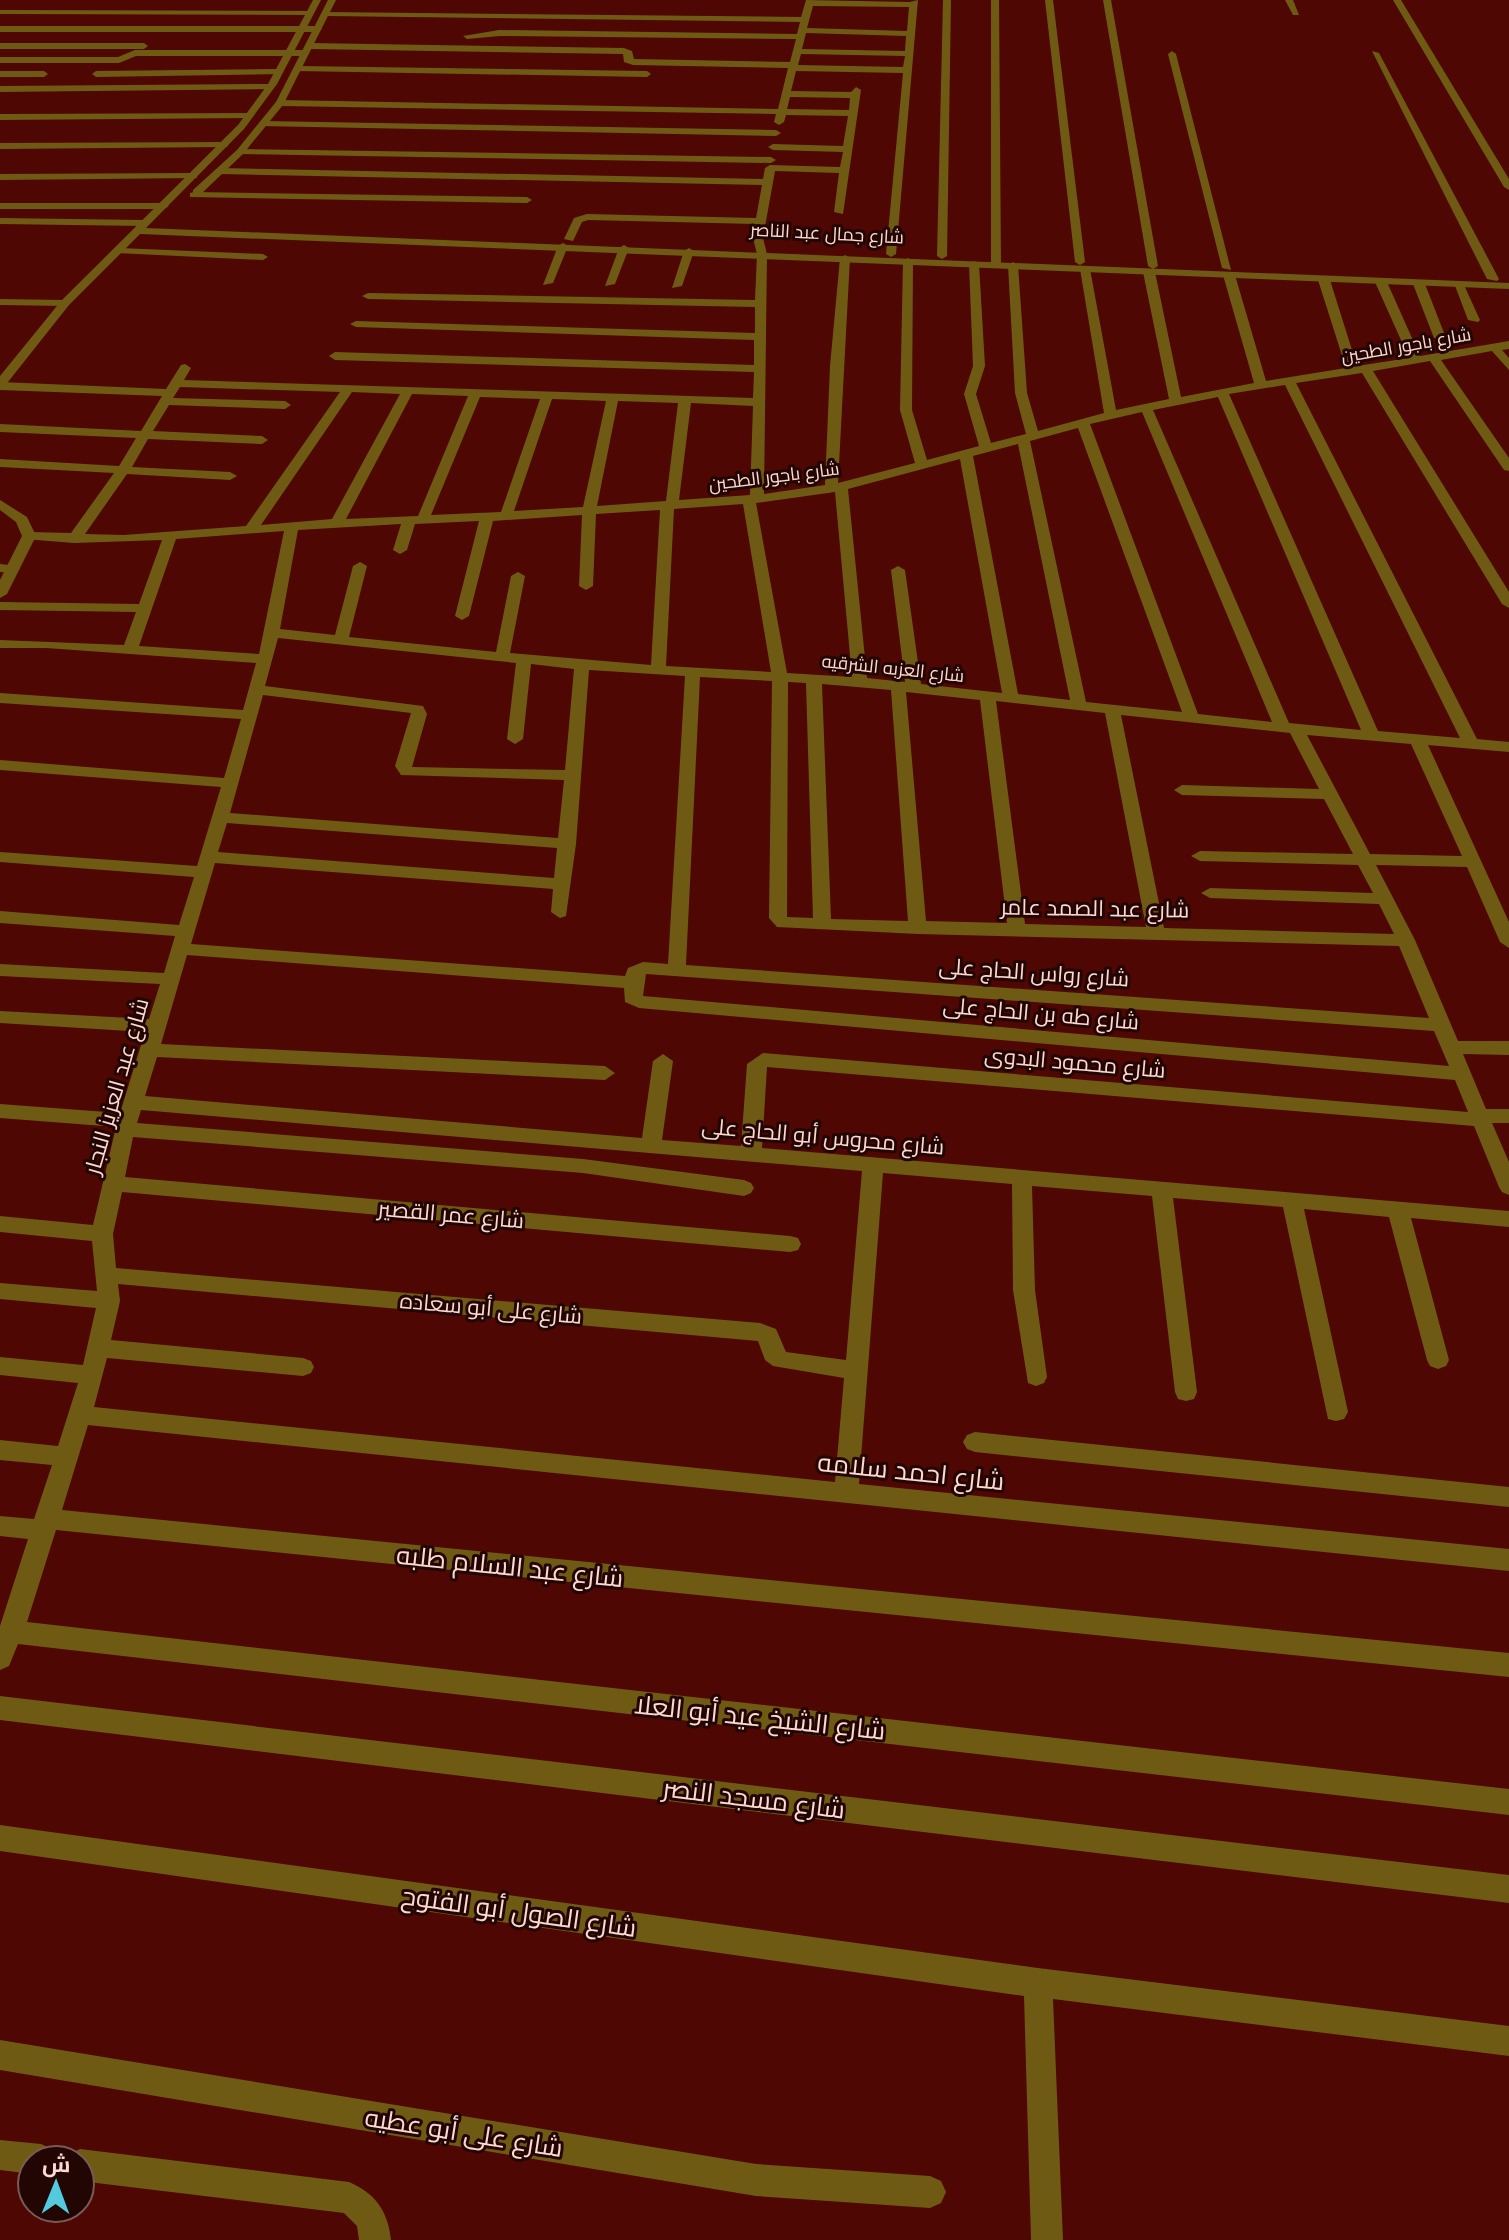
<svg xmlns="http://www.w3.org/2000/svg" width="1509" height="2240" font-family="Lora,Cairo,serif">
	<style>
		.lines { fill: none; stroke-linecap: round; stroke-linejoin: round }
		.minor { fill: #6f5a14; fill-rule: evenodd }
		.tertiary { fill: #6f5a14; fill-rule: evenodd }
		.labels { text-anchor: middle; dominant-baseline: central; stroke-width: 6; stroke-linejoin: round; paint-order: stroke }
		.far-street-label { font-size: 18px; fill: #fdd9d2; stroke: #220603 }
		.street-label { font-size: 22px; fill: #fdd9d2; stroke: #220603 }
		.near-street-label { font-size: 26px; fill: #fdd9d2; stroke: #220603 }
	</style>
	<rect width="100%" height="100%" fill="#4e0702"/>
	<g class="lines">
		<g class="minor">
			<path d="M806,0L910,2L918,0L896,254L891,257L886,254L903,73L796,71L791,91L851,92L856,87L861,90L843,214L834,212L839,173L775,171L763,238L767,254L764,494L825,485L830,366L840,258L845,255L850,258L838,483L915,463L900,410L903,261L908,258L913,261L912,410L927,460L979,446L964,394L973,366L969,264L974,261L979,264L985,366L976,394L991,443L1026,434L1015,393L1008,265L1013,262L1018,265L1027,393L1038,431L1104,413L1080,269L1085,266L1090,269L1116,410L1169,399L1143,272L1149,269L1155,272L1181,397L1254,383L1223,275L1229,272L1235,275L1266,381L1346,368L1318,280L1324,277L1330,280L1357,366L1409,358L1375,282L1381,279L1387,282L1420,356L1509,341V349L1502,350L1509,358V370L1492,351L1441,360L1509,458V471L1504,470L1430,361L1373,371L1509,592V608L1502,604L1362,373L1296,383L1477,739L1509,742V752L1428,745L1509,922V948L1500,942L1467,867L1376,865L1415,940L1458,1041H1509V1055L1463,1054L1486,1109H1509V1123H1492L1509,1162V1195L1502,1192L1499,1187L1474,1126L767,1067L762,1148L1509,1211V1227L1411,1218L1449,1360L1446,1366L1438,1369L1430,1366L1427,1360L1389,1217L1304,1209L1348,1412L1344,1419L1336,1421L1328,1419L1283,1207L1173,1198L1197,1392L1194,1399L1186,1401L1178,1399L1175,1392L1152,1196L1032,1186L1035,1290L1047,1377L1044,1383L1036,1386L1028,1383L1013,1290L1012,1184L883,1173L859,1484L1509,1549V1571L88,1425L62,1510L1509,1653V1677L56,1530L27,1622L1509,1789V1815L18,1644L9,1666L0,1670V1626L28,1539L0,1536V1516L34,1519L52,1465L0,1460V1440L58,1446L78,1383L0,1375V1357L83,1365L96,1308L0,1299V1283L97,1291L92,1241L0,1232V1216L93,1225L116,1127L0,1118V1104L120,1113L145,1032L0,1023V1011L149,1019L160,984L0,976V964L164,973L175,936L0,923V911L179,925L194,877L0,862V852L197,866L221,787L0,770V760L224,778L241,719L0,703V693L243,710L256,663L46,648H0V640L124,645L136,612L0,610V602L139,604L162,540L74,543L24,539L22,536L29,532L71,533L114,473L0,467V459L119,466L136,438L0,432V424L141,431L162,396L0,390V382L166,389L181,365L185,364L191,368L184,380L753,398L754,372L335,360L329,356L335,352L754,365V340L356,327L350,324L356,321L755,333V307L368,299L362,296L368,293L755,300L757,254L753,238L755,224L588,220L582,222L573,241L564,239L574,218L587,214L756,218L762,185L219,174L214,171L219,168L763,179L765,168L770,165L840,167L843,152L773,150L768,147L773,144L843,146L848,116L786,115L784,122L779,125L774,122L776,114L280,106L275,103L280,100L778,109L788,68L633,65L624,62L623,54L309,49L305,46L309,43L624,48L632,51L634,59L790,62L796,39L500,36L467,39L463,36L499,30L797,34L800,22L325,16L321,14L325,12L801,17ZM813,6L909,7L907,31L807,28ZM806,33L906,36L905,51L802,49ZM801,54L905,56L903,67L798,65ZM790,97L850,98L849,110L787,109ZM1285,385L1460,738L1378,731L1229,394ZM180,387L340,392L246,526L124,535L85,534L127,474L230,480L237,476L230,472L132,467L148,439L262,444L268,440L262,436L153,431L169,405L285,409L291,405L285,401L173,398ZM352,392L400,394L332,519L261,525ZM412,394L468,396L418,516L346,519ZM480,397L540,399L501,512L431,515ZM1218,397L1361,730L1289,723L1153,410ZM552,399L606,401L583,507L514,511ZM618,401L678,403L666,501L597,506ZM691,403L753,406L750,495L679,500ZM1142,412L1272,722L1198,714L1090,424ZM1078,428L1182,712L1086,702L1030,441ZM1018,444L1070,700L1018,694L973,456ZM960,459L1002,693L921,684L905,570L898,566L891,570L905,682L867,678L848,489ZM835,492L852,677L787,673L756,503ZM743,504L771,672L666,666L674,509ZM660,510L651,665L510,653L525,576L518,572L511,576L496,652L349,637L367,566L360,562L353,566L335,635L280,629L298,530L401,524L393,550L400,554L407,550L415,524L479,521L455,616L462,620L469,616L493,521L582,515L579,586L586,590L593,586L596,514ZM284,531L259,654L139,646L176,539ZM278,638L516,663L507,739L515,744L523,739L531,664L574,669L565,770L412,767L427,714L423,706L265,686ZM589,670L685,676L668,964L643,962L628,968L625,976L191,944L215,863L553,889L551,912L560,918L566,916L576,844ZM700,677L772,681L769,918L777,927L918,934L1399,946L1429,1018L686,965ZM788,682L806,683L813,918L787,917ZM822,684L891,690L908,921L831,919ZM906,692L980,700L1007,923L926,921ZM263,695L411,713L395,766L401,775L564,780L558,838L230,813ZM996,701L1105,713L1146,927L1025,924ZM1121,715L1290,733L1319,789L1182,785L1174,790L1182,795L1324,799L1353,854L1200,851L1191,856L1200,861L1358,865L1373,893L1210,888L1201,893L1210,898L1379,904L1394,934L1164,928ZM1307,735L1411,744L1462,856L1370,854ZM227,823L557,848L554,878L218,852ZM187,955L624,988L625,1002L639,1008L1455,1080L1468,1112L763,1053L747,1064L741,1146L662,1140L673,1061L663,1054L653,1061L642,1138L145,1096L157,1057L605,1080L615,1073L605,1066L161,1044ZM646,974L1434,1031L1449,1066L643,996ZM141,1110L862,1171L846,1360L786,1352L776,1329L760,1323L116,1268L113,1234L122,1192L790,1252L798,1250L801,1244L798,1238L790,1236L125,1177L133,1137L583,1173L744,1196L751,1193L754,1188L751,1183L744,1180L583,1159L137,1123ZM118,1284L758,1341L765,1360L773,1366L844,1378L835,1482L94,1407L107,1358L303,1376L311,1373L314,1367L311,1361L303,1358L111,1340L120,1301Z"/>
			<polygon points="943,0 951,0 947,256 942,259 937,256"/>
			<polygon points="991,0 999,0 1001,265 996,268 991,265"/>
			<polygon points="1045,0 1053,0 1085,262 1080,265 1075,262"/>
			<polygon points="1103,0 1111,0 1158,266 1153,269 1148,266"/>
			<polygon points="1285,0 1293,0 1299,15 1293,15"/>
			<polygon points="1393,0 1401,0 1509,179 1509,190 1504,187"/>
			<polygon points="0,10 310,11 314,13 310,15 0,14"/>
			<polygon points="0,26 318,26 322,29 318,32 0,32"/>
			<polygon points="0,43 144,43 148,46 144,49 0,49"/>
			<polygon points="135,50 305,50 309,53 305,56 136,56 119,63 0,63 0,57 118,57"/>
			<polygon points="1172,51 1176,54 1231,270 1222,268 1168,54"/>
			<polygon points="1372,51 1379,53 1499,279 1497,281 1487,279"/>
			<polygon points="299,66 647,71 651,74 647,77 296,71"/>
			<polygon points="278,69 281,74 96,77 92,74 96,71"/>
			<polygon points="0,71 44,71 48,74 44,77 0,77"/>
			<polygon points="270,84 273,89 0,92 0,86"/>
			<polygon points="254,113 251,118 0,120 0,114"/>
			<polygon points="262,121 776,130 781,133 776,136 259,126"/>
			<polygon points="230,142 227,147 0,149 0,143"/>
			<polygon points="240,149 771,157 776,160 771,163 237,154"/>
			<polygon points="193,173 197,174 197,178 0,180 0,174"/>
			<polygon points="194,192 527,197 532,200 527,203 190,197 190,193"/>
			<polygon points="0,203 164,203 169,206 164,209 0,209"/>
			<polygon points="0,218 144,220 149,223 144,226 0,224"/>
			<polygon points="563,243 568,246 553,283 543,285 558,246"/>
			<polygon points="624,245 629,248 615,284 605,286 619,248"/>
			<polygon points="120,248 263,254 268,257 263,260 116,253 115,251"/>
			<polygon points="689,248 694,251 682,286 672,288 684,251"/>
			<polygon points="1419,281 1425,284 1446,338 1444,340 1434,338 1413,284"/>
			<polygon points="1454,283 1464,285 1480,320 1478,322 1468,320"/>
			<polygon points="0,299 65,300 71,303 65,306 0,305"/>
			<polygon points="0,564 18,566 20,569 13,573 0,572"/>
			<polygon points="975,1432 1509,1487 1509,1507 975,1452 967,1449 963,1442 967,1435"/>
			<polygon points="0,1696 1509,1875 1509,1903 0,1720"/>
			<polygon points="0,1825 1038,1968 1509,2026 1509,2056 1053,1999 1063,2240 1031,2240 1024,1996 0,1851"/>
			<polygon points="0,2040 756,2164 930,2176 941,2181 946,2192 941,2203 930,2208 756,2196 0,2070"/>
			<polygon points="0,2140 41,2144 52,2149 57,2160 32,2160 32,2174 0,2170"/>
			<path d="M80,2149L349,2182C375,2193 388,2211 391,2240H359L357,2226L344,2213L80,2181V2160H67L69,2154Z"/>
		</g>
		<g class="tertiary">
			<polygon points="313,0 321,0 277,84 244,129 146,228 1509,283 1509,289 140,234 69,305 4,387 0,388 0,376 61,301 238,125 268,84"/>
			<polygon points="328,0 336,0 283,105 243,154 201,194 193,194 193,190 237,150 276,102"/>
			<polygon points="0,500 27,517 36,536 7,594 0,598 0,580 22,536 16,522 0,510"/>
		</g>
	</g>
	<g class="labels">
		<g class="far-street-label">
			<text transform="translate(827 233) rotate(3)">شارع جمال عبد الناصر</text>
			<text transform="translate(1406 345) rotate(-10)">شارع باجور الطحين</text>
			<text transform="translate(774 476) rotate(-7)">شارع باجور الطحين</text>
			<text transform="translate(893 668) rotate(6)">شارع العزبه الشرقيه</text>
		</g>
		<g class="street-label">
			<text transform="translate(1095 908) rotate(1)">شارع عبد الصمد عامر</text>
			<text transform="translate(1034 972) rotate(4)">شارع رواس الحاج على</text>
			<text transform="translate(1041 1013) rotate(5)">شارع طه بن الحاج على</text>
			<text transform="translate(1075 1062) rotate(5)">شارع محمود البدوى</text>
			<text transform="translate(116 1086) rotate(-74)">شارع عبد العزيز النجار</text>
			<text transform="translate(823 1136) rotate(5)">شارع محروس أبو الحاج على</text>
			<text transform="translate(451 1214) rotate(5)">شارع عمر القصير</text>
			<text transform="translate(491 1308) rotate(5)">شارع على أبو سعاده</text>
		</g>
		<g class="near-street-label">
			<text transform="translate(911 1471) rotate(6)">شارع احمد سلامه</text>
			<text transform="translate(510 1566) rotate(6)">شارع عبد السلام طلبه</text>
			<text transform="translate(760 1717) rotate(6)">شارع الشيخ عيد أبو العلا</text>
			<text transform="translate(754 1798) rotate(7)">شارع مسجد النصر</text>
			<text transform="translate(519 1911) rotate(8)">شارع الصول أبو الفتوح</text>
			<text transform="translate(464 2132) rotate(9)">شارع على أبو عطيه</text>
		</g>
	</g>
	<g transform="translate(56 2184) rotate(1)"><circle r="38" fill="#220603" stroke="#7a5a56" stroke-width="2"/>
	<path d="M0-6L14 30L0 20L-14 30Z" fill="#54cade"/>
	<text y="-12" font-size="22" font-weight="bold" text-anchor="middle" fill="#fdd9d2">ش</text>
	</g>
</svg>
